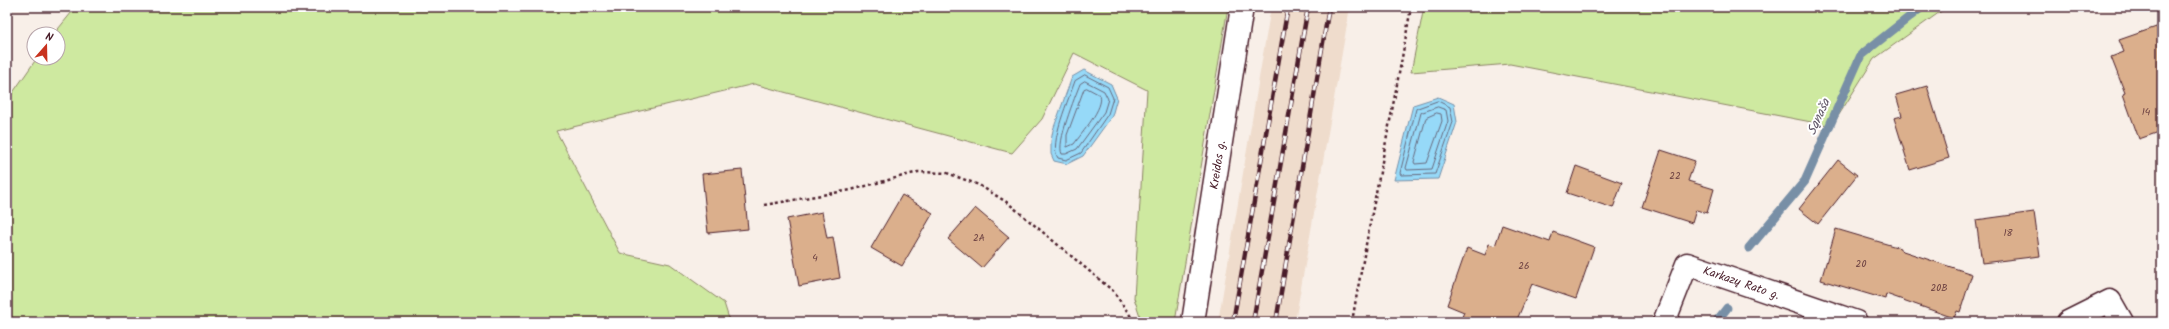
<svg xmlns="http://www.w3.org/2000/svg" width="2169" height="329" font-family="Kalam,sans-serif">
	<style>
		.built { fill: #efdccc }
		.green { fill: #cee9a0; stroke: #8c8466 }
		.water { fill: #96d9f8; stroke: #788fa6 }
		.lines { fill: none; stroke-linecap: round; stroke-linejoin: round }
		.shore { stroke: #68697d; stroke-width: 1 }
		.stream { stroke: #788fa6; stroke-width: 9 }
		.building { fill: #dbaf8c; stroke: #4a1f2b }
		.minor-casing { stroke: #4a1f2b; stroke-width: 25 }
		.path { stroke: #4a1f2b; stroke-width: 2.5; stroke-dasharray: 3 3; stroke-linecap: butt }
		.minor { stroke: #fff; stroke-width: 22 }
		.rail-casing { stroke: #4a1f2b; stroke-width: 4.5 }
		.rail { stroke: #fff; stroke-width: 3; stroke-dasharray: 9; stroke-linecap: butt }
		.labels { text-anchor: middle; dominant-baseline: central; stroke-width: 4; stroke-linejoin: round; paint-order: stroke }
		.number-label { font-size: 10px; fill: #6e4343 }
		.street-label { font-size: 12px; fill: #4a1f2b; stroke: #fff }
		.water-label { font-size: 13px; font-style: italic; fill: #615768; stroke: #fff }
	</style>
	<rect width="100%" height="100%" fill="#f8efe8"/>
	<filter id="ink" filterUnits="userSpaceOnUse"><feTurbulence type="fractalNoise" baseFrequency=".025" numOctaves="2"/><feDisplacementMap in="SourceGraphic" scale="8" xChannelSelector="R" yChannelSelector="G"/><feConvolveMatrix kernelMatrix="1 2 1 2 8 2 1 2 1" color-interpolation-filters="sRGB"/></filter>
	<g filter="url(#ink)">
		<polygon class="built" points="1271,7 1350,7 1295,322 1218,322"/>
		<g class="green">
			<polygon points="76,7 1228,7 1175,322 1142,322 1134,298 1147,90 1074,53 1042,119 1012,153 754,84 556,131 620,253 670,264 724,303 730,322 7,322 7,101 37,58 58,58 58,34 54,34"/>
			<polygon points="1424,7 1947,7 1874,59 1832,126 1510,64 1411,72"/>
		</g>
		<g class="water">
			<polygon points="1084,70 1111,84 1117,98 1112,116 1083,156 1067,164 1054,161 1051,154 1051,141 1053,130 1072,77"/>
			<polygon points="1438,97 1454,104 1457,122 1438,179 1394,180 1413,105"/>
		</g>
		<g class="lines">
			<g class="shore">
				<path d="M1085,75L1108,87L1113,98L1108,114L1081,153L1066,160L1058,158C1048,145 1070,96 1075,81Z"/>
				<path d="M1085,81L1104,91L1108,99L1104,112L1077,149L1066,154H1062C1056,143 1075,97 1080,84Z"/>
				<path d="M1087,88L1100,95C1105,107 1081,134 1074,144L1067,147V135L1084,89Z"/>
				<polygon points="1438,101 1450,107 1453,122 1435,174 1401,175 1400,173 1416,109"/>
				<polygon points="1438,107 1446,110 1448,121 1432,169 1407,170 1406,168 1421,113"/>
				<polygon points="1437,113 1441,114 1442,121 1427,163 1415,164 1414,162 1426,118"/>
			</g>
			<g class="stream">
				<polyline points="1749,248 1805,181 1861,55 1922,7"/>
				<polyline points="1716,322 1727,308"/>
			</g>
		</g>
		<g class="building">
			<polygon points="2162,25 2162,131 2139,139 2123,94 2125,93 2111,57 2124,52 2119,40"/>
			<polygon points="1927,86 1949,158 1910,170 1894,118 1902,116 1896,95"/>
			<polygon points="1661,150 1695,161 1688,181 1714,189 1707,213 1696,210 1692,223 1642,207"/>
			<polygon points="1838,160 1857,175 1818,224 1799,209"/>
			<polygon points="1576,166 1622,183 1613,208 1567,193"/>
			<polygon points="742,170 748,229 708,233 702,174"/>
			<polygon points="902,195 933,213 902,266 871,248"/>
			<polygon points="975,208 1009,237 982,268 948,239"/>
			<polygon points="822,212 827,238 833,237 840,278 799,286 787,219"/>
			<polygon points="2034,212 2040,256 1982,263 1976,220"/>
			<polygon points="1502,225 1550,242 1553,232 1594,247 1576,299 1532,284 1516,322 1460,322 1464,312 1447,305 1467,248 1485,255 1489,244 1495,246"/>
			<polygon points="1836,229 1900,248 1900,250 1972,274 1960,312 1957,311 1954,318 1886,294 1885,299 1821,280"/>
		</g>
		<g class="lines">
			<g class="minor-casing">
				<g id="minor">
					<path id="s1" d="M1193,322L1242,7"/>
					<path id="s2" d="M1664,322L1687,264L1856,322"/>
					<polyline points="2068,322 2110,301 2122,322"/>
				</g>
			</g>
			<g class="path">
				<polyline points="764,205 851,190 918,172 947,173 979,185 1008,203 1113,291 1132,318 1133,322"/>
				<path d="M1352,322C1370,217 1393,112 1411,7"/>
			</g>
			<use href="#minor" class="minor"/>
			<g class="rail-casing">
				<g id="rail">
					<polyline points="1233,322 1288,7"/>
					<polyline points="1253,322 1308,7"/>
					<polyline points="1276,322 1329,7"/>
				</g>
			</g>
			<use href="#rail" class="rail"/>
		</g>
	</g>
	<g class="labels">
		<g class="number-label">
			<text x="2146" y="112">14</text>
			<text x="1675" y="176">22</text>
			<text x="2008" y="233">18</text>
			<text x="979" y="238">2A</text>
			<text x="815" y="258">4</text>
			<text x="1861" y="264">20</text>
			<text x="1524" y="266">26</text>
			<text x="1939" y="288">20B</text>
		</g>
		<g class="street-label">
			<text stroke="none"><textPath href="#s1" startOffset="159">Kreidos g.</textPath></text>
			<text stroke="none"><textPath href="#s2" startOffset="120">Karkazų Rato g.</textPath></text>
		</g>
		<g class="water-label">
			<text transform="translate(1819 117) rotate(-66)">Sąnaša</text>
		</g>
	</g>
	<rect width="2169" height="329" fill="none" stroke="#fff" stroke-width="24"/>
	<rect x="12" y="12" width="2145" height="305" fill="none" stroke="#4a1f2b" stroke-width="1.5" filter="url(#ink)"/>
	<g transform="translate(46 46) rotate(20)"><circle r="19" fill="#ffffff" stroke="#b7a5aa"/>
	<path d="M0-3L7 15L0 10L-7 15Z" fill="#c8321e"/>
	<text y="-6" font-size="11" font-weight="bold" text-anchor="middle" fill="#4a1f2b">N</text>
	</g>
</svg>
